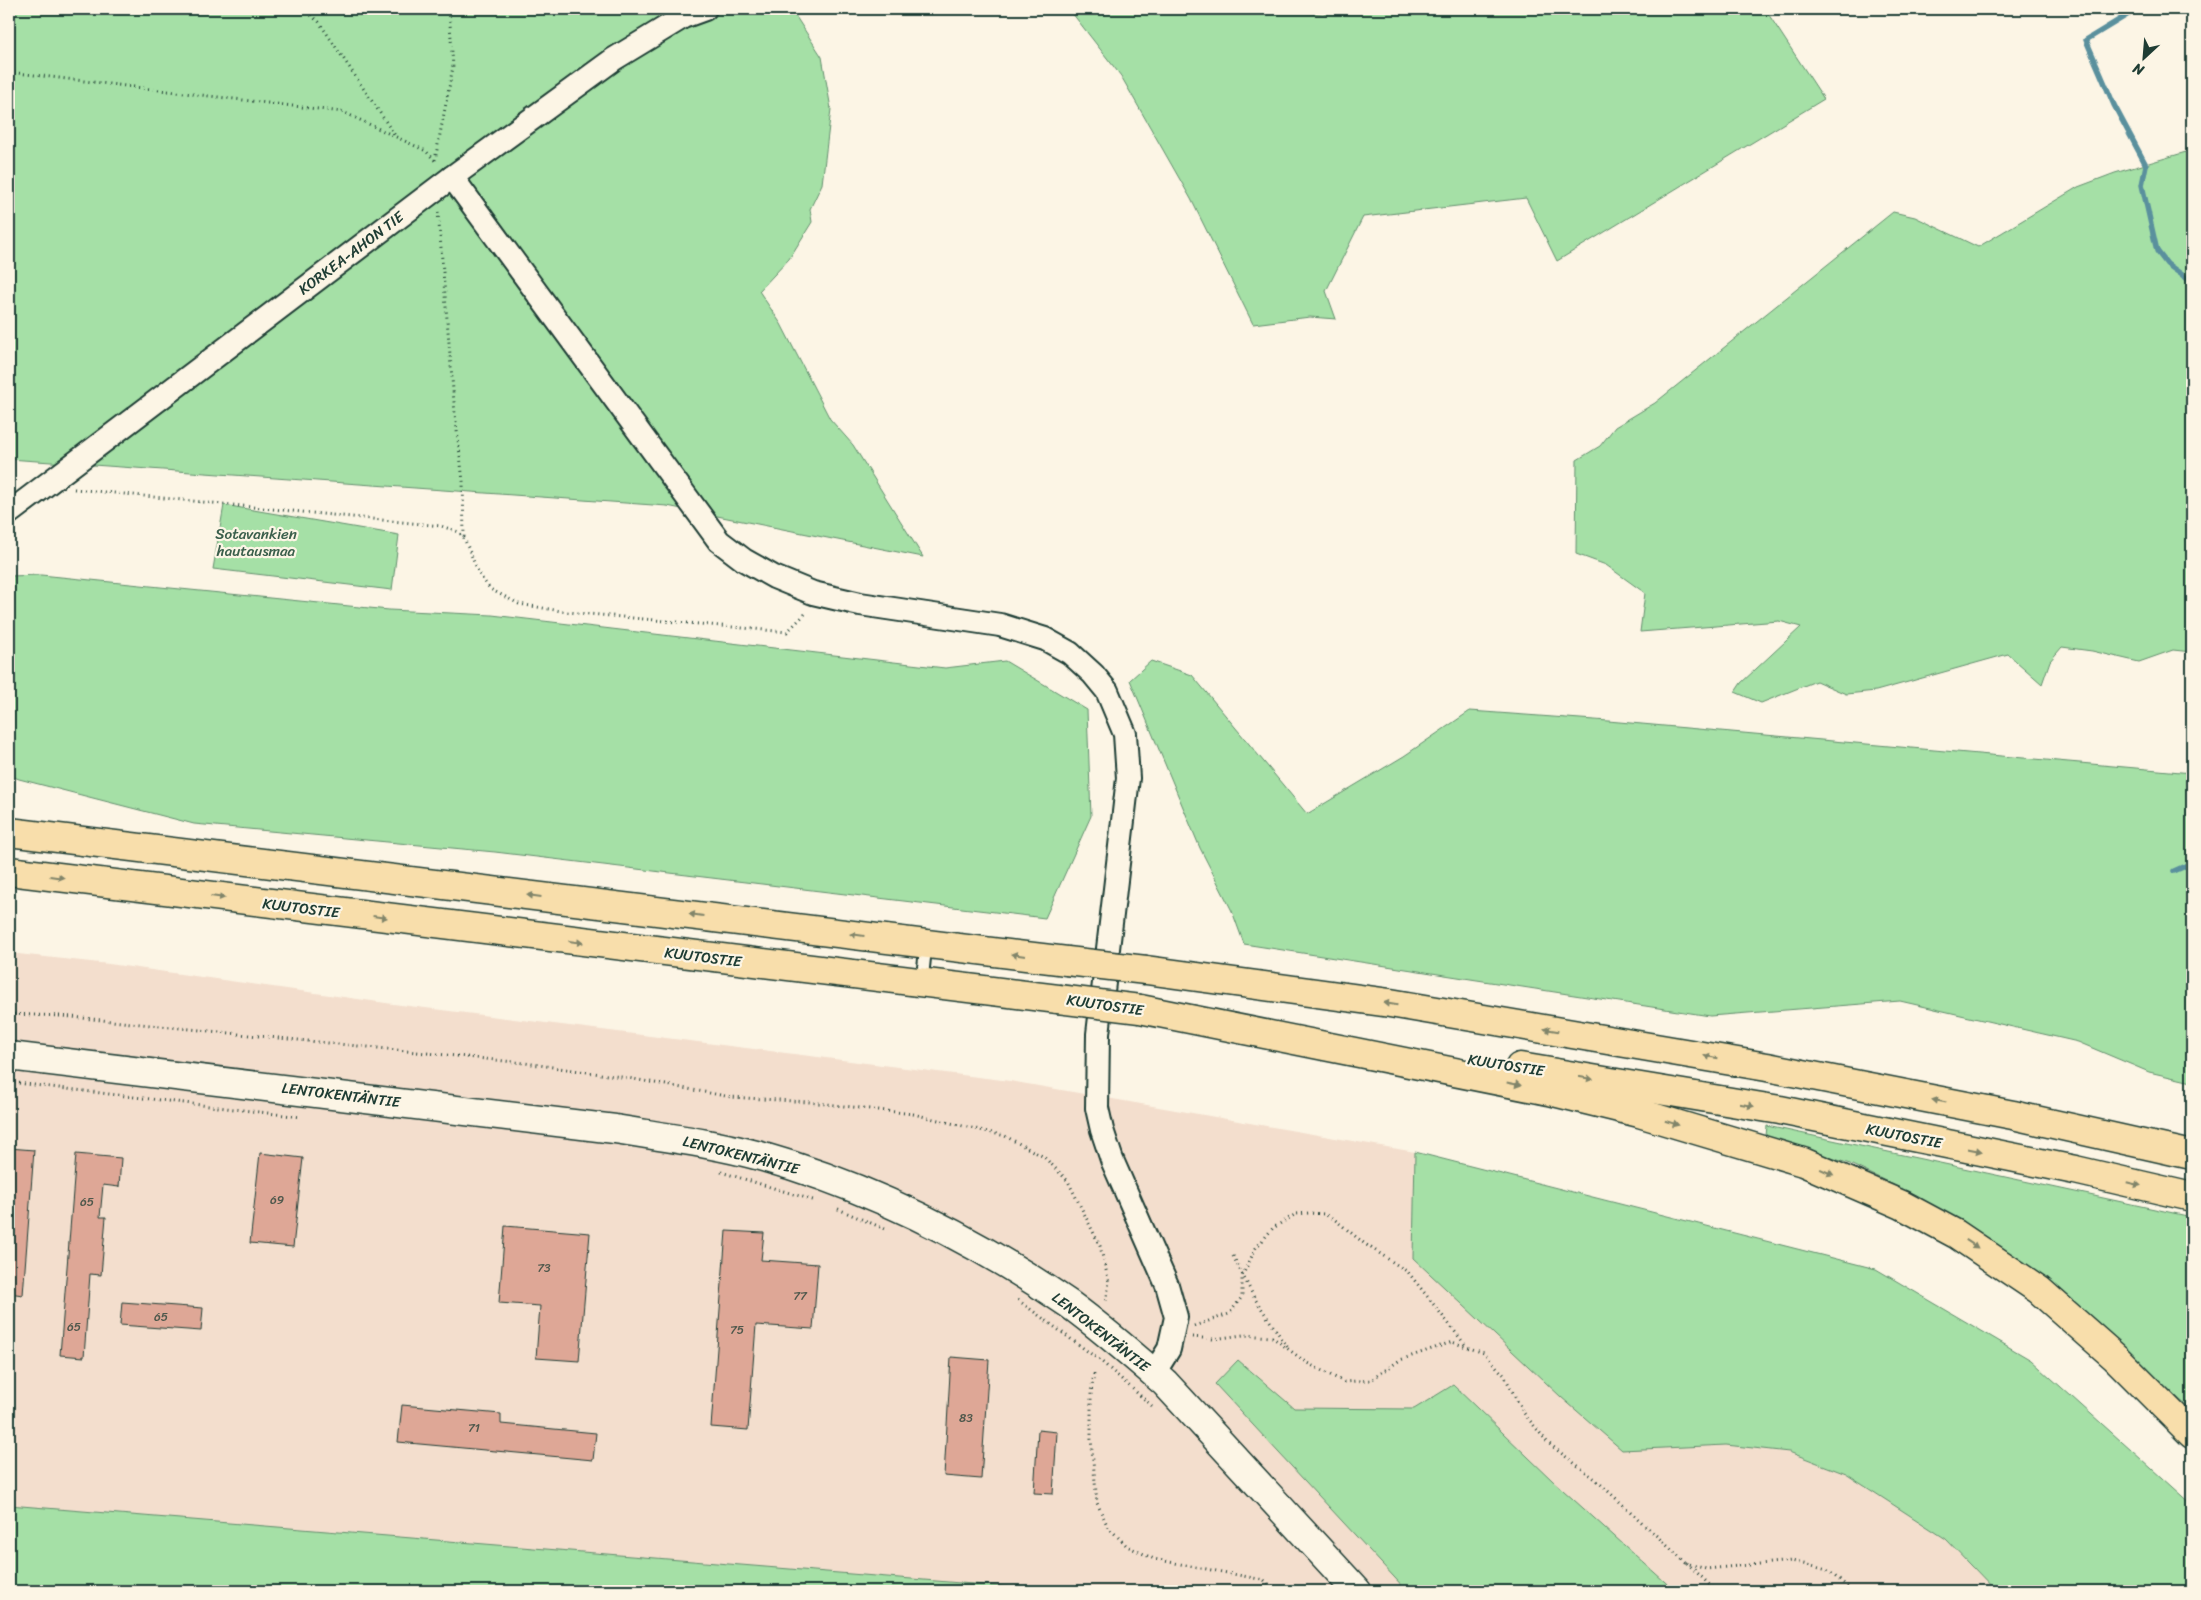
<svg xmlns="http://www.w3.org/2000/svg" width="2201" height="1600" font-family="Sriracha,sans-serif">
	<style>
		.built { fill: #f3decd }
		.green { fill: #a5e0a6; stroke: #628e6d }
		.lines { fill: none; stroke-linecap: round; stroke-linejoin: round }
		.stream { stroke: #5a909d; stroke-width: 5.5 }
		.building { fill: #dea796; stroke: #1f3d34 }
		.lane-casing { stroke: #1f3d34; stroke-width: 15 }
		.street-casing { stroke: #1f3d34; stroke-width: 26 }
		.secondary-casing { stroke: #1f3d34; stroke-width: 31 }
		.highway-casing { stroke: #1f3d34; stroke-width: 31 }
		.path { stroke: #1f3d34; stroke-width: 3; stroke-dasharray: 1 4; stroke-linecap: butt }
		.lane { stroke: #fcf5e5; stroke-width: 11 }
		.street { stroke: #fcf5e5; stroke-width: 22 }
		.secondary { stroke: #fcf5e5; stroke-width: 28 }
		.highway { stroke: #f8deab; stroke-width: 28 }
		.highway-bridge-casing { stroke: #1f3d34; stroke-width: 31; stroke-linecap: butt }
		.highway-bridge { stroke: #f8deab; stroke-width: 28 }
		.oneway { fill: #81856a }
		.labels { text-anchor: middle; dominant-baseline: central; stroke-width: 4.5; stroke-linejoin: round; paint-order: stroke }
		.number-label { font-size: 12px; fill: #4f584c }
		.street-label { font-size: 15px; fill: #1f3d34; stroke: #fcf5e5 }
		.park-label { font-size: 15px; fill: #3a5e4b; stroke: #fcf5e5 }
	</style>
	<rect width="100%" height="100%" fill="#fcf5e5"/>
	<filter id="ink" filterUnits="userSpaceOnUse"><feTurbulence type="fractalNoise" baseFrequency=".02" numOctaves="2"/><feDisplacementMap in="SourceGraphic" scale="10" xChannelSelector="R" yChannelSelector="G"/><feConvolveMatrix kernelMatrix="1 2 1 2 8 2 1 2 1" color-interpolation-filters="sRGB"/></filter>
	<g filter="url(#ink)">
		<polygon class="built" points="9,953 109,964 393,1004 1010,1081 1415,1152 1413,1258 1629,1449 1726,1445 1789,1452 1846,1474 1946,1539 1996,1591 9,1591"/>
		<g class="green">
			<polygon points="9,9 791,9 822,57 831,109 822,184 810,209 812,222 789,259 759,291 781,324 830,419 853,445 923,557 667,506 9,459"/>
			<polygon points="1069,9 1261,9 1323,14 1340,9 1765,9 1824,99 1557,261 1526,198 1363,217 1326,291 1336,319 1310,317 1253,324 1191,199 1121,76"/>
			<polygon points="2192,147 2192,652 2173,650 2139,662 2092,651 2062,647 2050,661 2042,684 2008,654 1876,691 1846,694 1816,681 1761,703 1735,692 1741,683 1801,627 1779,621 1640,632 1645,593 1606,565 1576,554 1577,460 1600,446 1615,427 1655,403 1893,212 1915,217 1978,247 2078,187 2115,173 2186,152"/>
			<polygon points="224,505 399,535 392,590 213,569"/>
			<polygon points="41,575 389,610 492,615 945,668 1005,661 1087,710 1091,816 1045,918 495,852 194,824 19,779 9,775 9,576"/>
			<polygon points="1151,661 1192,675 1307,814 1404,756 1470,711 1608,721 2192,773 2192,1082 2149,1072 2078,1042 1900,1001 1710,1016 1244,944 1232,911 1200,848 1130,680"/>
			<polygon points="1767,1126 2192,1217 2192,1411 2065,1293 1967,1225 1915,1195 1850,1164 1766,1136"/>
			<polygon points="1415,1152 1876,1269 2031,1360 2192,1505 2192,1591 1996,1591 1946,1539 1846,1474 1789,1452 1726,1445 1622,1450 1561,1397 1413,1258"/>
			<polygon points="1238,1360 1294,1408 1414,1409 1453,1385 1553,1481 1675,1591 1407,1591 1215,1384"/>
			<polygon points="9,1505 1058,1591 9,1591"/>
		</g>
		<g class="lines">
			<g class="stream">
				<polyline points="2137,9 2086,40 2114,105 2146,165 2142,185 2157,251 2167,264 2192,282"/>
				<polyline points="2174,871 2192,863"/>
			</g>
		</g>
		<g class="building">
			<polygon points="9,1148 34,1150 23,1295 9,1293"/>
			<polygon points="260,1153 303,1158 293,1247 250,1243"/>
			<polygon points="76,1154 121,1158 119,1187 103,1185 100,1217 106,1217 101,1275 90,1274 84,1357 60,1355"/>
			<polygon points="505,1226 590,1233 579,1361 536,1358 540,1306 499,1303"/>
			<polygon points="726,1231 764,1233 761,1260 818,1264 813,1329 756,1325 748,1430 711,1427"/>
			<polygon points="122,1302 203,1308 201,1331 120,1325"/>
			<polygon points="951,1357 989,1360 981,1479 944,1476"/>
			<polygon points="402,1405 501,1414 501,1424 596,1433 593,1460 398,1442"/>
			<polygon points="1038,1430 1057,1432 1053,1494 1034,1493"/>
		</g>
		<g class="lines">
			<g class="lane-casing">
				<polyline id="lane" points="922,982 926,944"/>
			</g>
			<g class="street-casing">
				<g id="street">
					<polyline points="452,177 719,541 744,560 774,577 813,593 860,604 1000,625 1045,639 1070,653 1093,674 1107,691 1125,734 1128,778 1098,1034 1097,1108 1102,1130 1112,1160 1167,1285 1176,1317 1169,1349 1154,1373"/>
					<polyline points="9,513 452,177 614,59 683,17 705,9"/>
				</g>
			</g>
			<g class="secondary-casing">
				<path id="secondary" d="M9,1056L615,1129C663,1137 713,1143 760,1156C870,1187 975,1240 1069,1304C1102,1328 1134,1356 1165,1383L1357,1591"/>
			</g>
			<g class="highway-casing">
				<g id="highway">
					<polyline points="9,832 1067,961"/>
					<polyline points="9,871 1058,999"/>
					<polyline points="1146,970 1390,1003 1767,1067 2013,1115 2192,1155"/>
					<polyline points="1140,1009 1549,1091 1639,1113 1803,1162 1902,1205 1956,1234 2039,1290 2116,1358 2192,1434"/>
					<polyline points="1520,1067 1780,1110 2075,1170 2192,1197"/>
				</g>
			</g>
			<g class="path">
				<polyline points="303,9 319,22 396,137"/>
				<polyline points="9,72 343,112 426,151 437,163"/>
				<polyline points="435,160 453,67 449,9"/>
				<polyline points="438,212 455,414 463,481 464,537"/>
				<polyline points="74,489 441,526 459,532 464,538 479,574 490,589 519,604 567,612 787,632 807,612"/>
				<polyline points="9,1014 62,1016 525,1063 628,1078 731,1097 809,1102 913,1114 1005,1136 1044,1157 1068,1181 1100,1246 1109,1282 1106,1303"/>
				<polyline points="9,1082 301,1117"/>
				<polyline points="721,1172 816,1201"/>
				<polyline points="838,1209 885,1229"/>
				<polyline points="1233,1256 1255,1299 1288,1348"/>
				<polyline points="1018,1300 1102,1362 1152,1406"/>
				<polyline points="1194,1326 1229,1314 1242,1297 1242,1276 1256,1248 1273,1228 1296,1214 1309,1213 1324,1214 1334,1219 1365,1244 1408,1272 1467,1347"/>
				<polyline points="1192,1337 1213,1339 1243,1335 1272,1337 1307,1363 1344,1382 1371,1380 1400,1360 1452,1342 1484,1353 1504,1375 1523,1412 1548,1443 1595,1479 1686,1563 1706,1569 1792,1561 1827,1570 1853,1591"/>
				<polyline points="1094,1374 1091,1392 1091,1439 1097,1503 1108,1527 1127,1546 1154,1559 1264,1580 1277,1591"/>
				<polyline points="1687,1563 1716,1591"/>
			</g>
			<use href="#lane" class="lane"/>
			<use href="#street" class="street"/>
			<use href="#secondary" class="secondary"/>
			<use href="#highway" class="highway"/>
			<g class="highway-bridge-casing">
				<g id="highway-bridge">
					<polyline points="1067,961 1146,970"/>
					<polyline points="1058,999 1140,1009"/>
				</g>
			</g>
			<use href="#highway-bridge" class="highway-bridge"/>
		</g>
		<defs><path id="oneway-solid" d="M-6-.8H1V-3.2L6.5 0L1 3.2V.8H-6Z" transform="scale(1.25)"/></defs>
		<g class="oneway">
			<use href="#oneway-solid" transform="translate(57 877) rotate(7)"/>
			<use href="#oneway-solid" transform="translate(534 896) rotate(-173)"/>
			<use href="#oneway-solid" transform="translate(218 897) rotate(7)"/>
			<use href="#oneway-solid" transform="translate(696 915) rotate(-173)"/>
			<use href="#oneway-solid" transform="translate(380 917) rotate(7)"/>
			<use href="#oneway-solid" transform="translate(857 935) rotate(-173)"/>
			<use href="#oneway-solid" transform="translate(576 942) rotate(7)"/>
			<use href="#oneway-solid" transform="translate(1018 955) rotate(-173)"/>
			<use href="#oneway-solid" transform="translate(1390 1004) rotate(-171)"/>
			<use href="#oneway-solid" transform="translate(1551 1030) rotate(-170)"/>
			<use href="#oneway-solid" transform="translate(1711 1057) rotate(-170)"/>
			<use href="#oneway-solid" transform="translate(1586 1078) rotate(10)"/>
			<use href="#oneway-solid" transform="translate(1514 1084) rotate(11)"/>
			<use href="#oneway-solid" transform="translate(1939 1101) rotate(-169)"/>
			<use href="#oneway-solid" transform="translate(1747 1105) rotate(10)"/>
			<use href="#oneway-solid" transform="translate(1672 1123) rotate(17)"/>
			<use href="#oneway-solid" transform="translate(1975 1150) rotate(11)"/>
			<use href="#oneway-solid" transform="translate(1827 1172) rotate(24)"/>
			<use href="#oneway-solid" transform="translate(2134 1184) rotate(13)"/>
			<use href="#oneway-solid" transform="translate(1972 1244) rotate(34)"/>
		</g>
	</g>
	<g class="labels">
		<g class="number-label">
			<text x="277" y="1200">69</text>
			<text x="87" y="1202">65</text>
			<text x="544" y="1268">73</text>
			<text x="800" y="1296">77</text>
			<text x="161" y="1317">65</text>
			<text x="74" y="1327">65</text>
			<text x="737" y="1330">75</text>
			<text x="966" y="1418">83</text>
			<text x="474" y="1428">71</text>
		</g>
		<g class="street-label">
			<text transform="translate(351 253) rotate(-37)">KORKEA-AHON TIE</text>
			<text transform="translate(301 908) rotate(7)">KUUTOSTIE</text>
			<text transform="translate(703 957) rotate(7)">KUUTOSTIE</text>
			<text transform="translate(1105 1005) rotate(8)">KUUTOSTIE</text>
			<text transform="translate(1506 1065) rotate(9)">KUUTOSTIE</text>
			<text transform="translate(341 1095) rotate(7)">LENTOKENTÄNTIE</text>
			<text transform="translate(1904 1136) rotate(11)">KUUTOSTIE</text>
			<text transform="translate(741 1155) rotate(14)">LENTOKENTÄNTIE</text>
			<text transform="translate(1101 1332) rotate(38)">LENTOKENTÄNTIE</text>
		</g>
		<g class="park-label">
			<text x="256" y="534">Sotavankien<tspan x="256" dy="17">hautausmaa</tspan></text>
		</g>
	</g>
	<rect width="2201" height="1600" fill="none" stroke="#fcf5e5" stroke-width="30"/>
	<rect x="15" y="15" width="2171" height="1570" fill="none" stroke="#1f3d34" stroke-width="2" filter="url(#ink)"/>
	<g transform="translate(2144 58) rotate(206)" stroke="#fcf5e5" stroke-width="4" paint-order="stroke">
	<path d="M0-4L9 19L0 12L-9 19Z" fill="#1f3d34"/>
	<text y="-8" font-size="14" font-weight="bold" text-anchor="middle" fill="#1f3d34">N</text>
	</g>
</svg>
